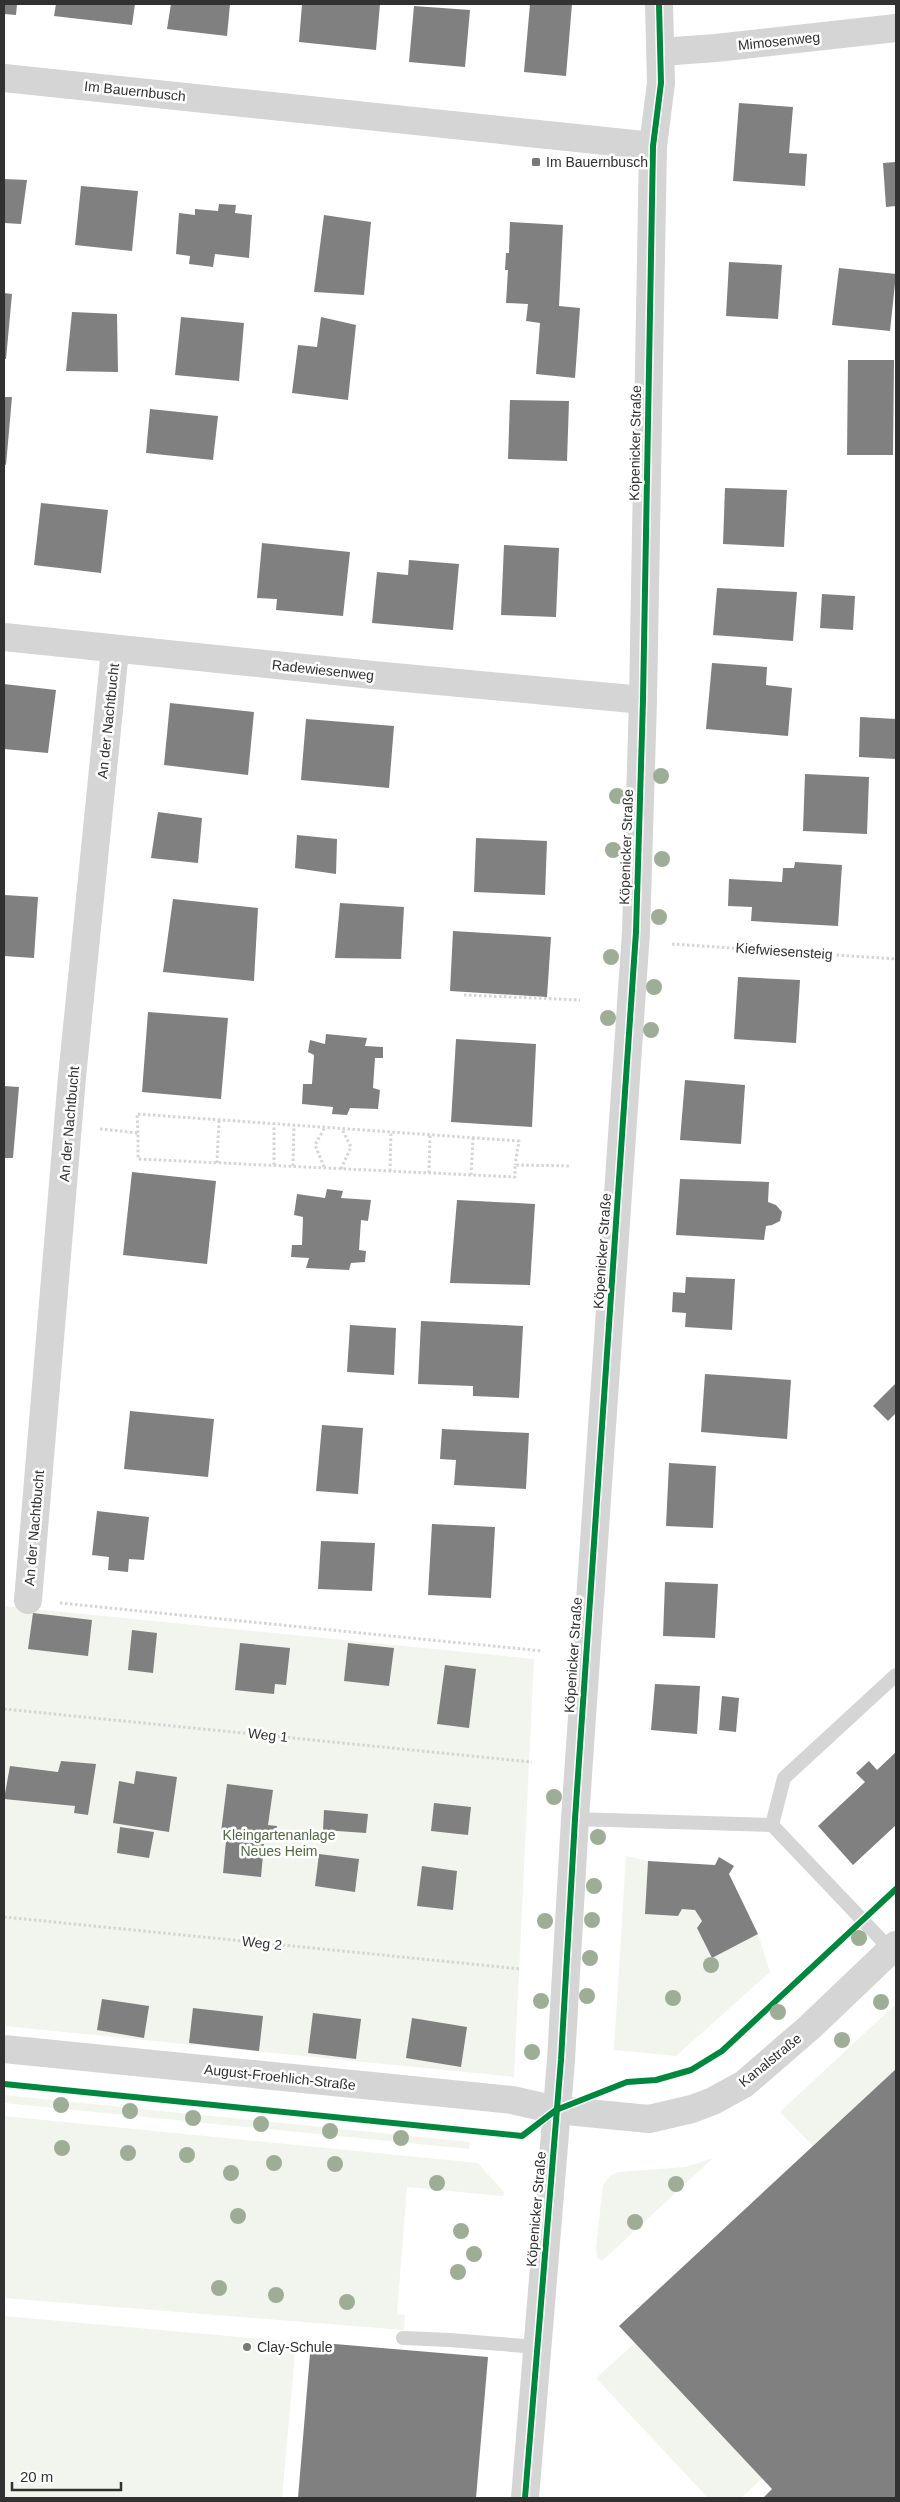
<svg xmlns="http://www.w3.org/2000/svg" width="900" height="2502" font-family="Helvetica,sans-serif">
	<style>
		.green { fill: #f1f5ee }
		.building { fill: #808080 }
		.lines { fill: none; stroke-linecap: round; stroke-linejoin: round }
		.path { stroke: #d5d5d5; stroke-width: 3; stroke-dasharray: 2.5 2.5; stroke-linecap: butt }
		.service { stroke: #d5d5d5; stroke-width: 14 }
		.minor { stroke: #d5d5d5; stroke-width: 28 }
		.tertiary { stroke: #d5d5d5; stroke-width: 28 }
		.cycleway-casing { stroke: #fff; stroke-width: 9 }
		.cycleway { stroke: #00873e; stroke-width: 6 }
		.tree { fill: #9eae96 }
		.poi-dot { fill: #797979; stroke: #fff; stroke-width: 2 }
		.labels { text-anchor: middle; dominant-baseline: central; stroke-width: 5; stroke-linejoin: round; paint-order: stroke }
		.street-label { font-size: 14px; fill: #313131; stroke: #fff }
		.poi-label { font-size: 14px; fill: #313131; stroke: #fff; text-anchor: start }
		.park-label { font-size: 14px; fill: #4f6b40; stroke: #fff }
	</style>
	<rect width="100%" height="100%" fill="#fff"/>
	<g class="green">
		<polygon points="4,1606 534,1659 514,2077 4,2026"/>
		<polygon points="626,1856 648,1861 646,1914 678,1916 682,1909 695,1910 702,1921 697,1928 712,1958 758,1934 770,1972 676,2056 614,2050"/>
		<polygon points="896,2004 896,2069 813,2146 780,2112"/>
		<polygon points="4,2095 470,2142 469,2149 4,2103"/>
		<polygon points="4,2116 478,2163 504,2192 503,2196 407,2187 397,2314 405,2315 404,2330 4,2298"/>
		<polygon points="713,2158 602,2261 597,2258 596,2248 603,2185 610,2176 618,2172 686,2167"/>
		<polygon points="4,2316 296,2342 282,2498 4,2498"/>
		<polygon points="635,2343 762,2478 741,2498 708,2498 596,2378"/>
	</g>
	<g class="building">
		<polygon points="4,4 17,4 16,15 4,14"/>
		<polygon points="56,4 135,4 132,25 54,16"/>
		<polygon points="171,4 230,4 227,36 167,29"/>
		<polygon points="302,4 380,4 376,50 299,42"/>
		<polygon points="530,4 572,4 566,76 524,72"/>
		<polygon points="414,6 470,10 465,67 409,62"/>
		<polygon points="739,103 793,107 789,153 807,154 805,186 733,181"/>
		<polygon points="896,162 896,206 886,207 883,163"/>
		<polygon points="4,179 27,180 21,224 4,223"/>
		<polygon points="81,186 138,191 132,251 75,245"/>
		<polygon points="219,204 236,205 235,213 252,215 249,258 215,254 213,267 189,264 190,256 176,254 179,213 195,215 195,209 218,211"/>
		<polygon points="324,215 371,222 364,295 314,292"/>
		<polygon points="510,222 563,225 559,306 580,308 575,378 536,374 540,323 526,321 528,304 506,303 508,270 505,270 506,253 509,253"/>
		<polygon points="729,262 782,265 778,319 726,316"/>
		<polygon points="839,268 896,274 890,331 832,325"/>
		<polygon points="4,293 12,294 6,359 4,359"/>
		<polygon points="72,312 117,314 118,372 66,371"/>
		<polygon points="181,317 244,323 239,381 175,375"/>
		<polygon points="321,317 356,325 348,400 292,393 298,345 317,347"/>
		<polygon points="848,360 894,360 893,455 847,455"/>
		<polygon points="4,397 12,397 6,465 4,464"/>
		<polygon points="510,400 569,401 567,461 508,459"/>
		<polygon points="150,409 218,416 213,460 146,453"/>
		<polygon points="725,488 787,490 784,547 723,544"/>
		<polygon points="41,503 108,510 101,573 34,565"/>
		<polygon points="262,543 350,552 343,616 276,610 277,599 257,598"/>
		<polygon points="504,545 559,548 556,617 501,615"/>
		<polygon points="409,560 459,564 453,630 372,623 377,572 408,575"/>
		<polygon points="717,588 797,592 793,641 713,635"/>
		<polygon points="822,594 855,596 853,630 820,628"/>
		<polygon points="712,663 767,667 766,685 792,688 788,736 706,729"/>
		<polygon points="4,684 56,690 48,753 4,749"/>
		<polygon points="170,703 254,712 248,775 164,765"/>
		<polygon points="860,717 896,719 896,759 859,757"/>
		<polygon points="306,719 394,726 389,788 301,780"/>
		<polygon points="805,774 869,777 867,834 803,831"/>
		<polygon points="158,812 202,818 198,863 151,858"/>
		<polygon points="297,835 337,839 336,874 295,868"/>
		<polygon points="476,838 547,841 545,895 474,892"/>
		<polygon points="795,862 842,865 838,926 751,921 752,907 728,906 729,879 782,882 783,868 794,868"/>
		<polygon points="4,895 38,897 34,958 4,956"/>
		<polygon points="173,899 258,908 254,981 163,972"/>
		<polygon points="340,903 404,907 401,959 335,958"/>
		<polygon points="453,931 551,937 547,997 450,991"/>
		<polygon points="738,977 800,980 796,1043 734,1039"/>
		<polygon points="148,1012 228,1018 221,1099 142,1092"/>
		<polygon points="326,1034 367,1038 365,1046 383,1047 383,1058 375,1058 373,1088 380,1090 378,1109 350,1108 347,1115 332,1114 333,1107 302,1104 303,1084 312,1084 314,1055 308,1052 310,1040 325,1044"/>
		<polygon points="456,1039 536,1044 532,1127 451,1122"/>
		<polygon points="685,1080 745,1085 741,1144 680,1140"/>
		<polygon points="4,1086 19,1087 13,1158 4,1158"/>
		<polygon points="132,1172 216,1181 207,1264 123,1255"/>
		<polygon points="680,1179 769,1182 768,1202 776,1205 782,1212 780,1221 772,1225 766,1226 764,1240 676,1235"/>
		<polygon points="327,1189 343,1191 341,1198 371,1200 368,1221 361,1220 359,1250 366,1251 365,1262 351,1263 349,1270 306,1268 309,1258 291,1257 292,1245 302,1245 303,1217 294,1215 297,1194 325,1198"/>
		<polygon points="457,1200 535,1204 530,1285 450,1283"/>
		<polygon points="686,1277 735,1279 732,1330 685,1327 686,1313 672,1312 673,1292 685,1293"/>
		<polygon points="421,1321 523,1326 519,1398 473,1396 473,1386 418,1384"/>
		<polygon points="350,1325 396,1328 394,1375 347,1372"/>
		<polygon points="705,1374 791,1380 787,1439 701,1432"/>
		<polygon points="896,1383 896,1413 888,1421 873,1406"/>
		<polygon points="130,1411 214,1419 208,1477 124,1469"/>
		<polygon points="322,1425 363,1428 358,1494 316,1491"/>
		<polygon points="442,1429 529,1433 526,1489 454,1485 456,1460 440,1459"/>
		<polygon points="669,1463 716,1466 713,1528 666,1526"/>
		<polygon points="97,1511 149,1517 144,1560 129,1559 128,1572 108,1570 109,1557 92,1555"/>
		<polygon points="432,1524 495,1527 491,1598 428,1595"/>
		<polygon points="321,1541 375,1543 372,1591 318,1589"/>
		<polygon points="665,1582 718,1584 715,1638 663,1636"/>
		<polygon points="33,1613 92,1620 88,1656 28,1649"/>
		<polygon points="132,1630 157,1633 153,1673 128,1670"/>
		<polygon points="240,1643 290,1648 286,1685 275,1684 274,1694 235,1690"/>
		<polygon points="348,1643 394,1648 389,1686 344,1681"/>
		<polygon points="445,1665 476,1669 469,1728 437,1724"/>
		<polygon points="655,1684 700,1686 697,1734 651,1730"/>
		<polygon points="722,1696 739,1698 736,1732 719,1730"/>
		<polygon points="896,1752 896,1825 853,1865 818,1826 865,1782 856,1773 869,1761 877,1770"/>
		<polygon points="61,1761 96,1764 88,1815 74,1813 75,1806 4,1799 10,1766 58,1772"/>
		<polygon points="136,1771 177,1777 169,1832 113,1823 119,1781 134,1784"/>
		<polygon points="227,1784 273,1790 268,1825 277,1826 275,1839 221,1832"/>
		<polygon points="434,1803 471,1807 468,1835 431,1831"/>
		<polygon points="324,1810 368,1814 366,1833 323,1830"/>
		<polygon points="120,1827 154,1832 149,1858 117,1853"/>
		<polygon points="226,1841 264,1844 261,1877 223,1873"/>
		<polygon points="319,1854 359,1859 355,1892 315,1886"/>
		<polygon points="719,1857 734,1866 729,1874 758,1934 712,1958 697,1928 702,1921 695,1910 682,1909 678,1916 645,1914 648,1861 715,1865"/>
		<polygon points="422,1866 457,1871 453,1910 417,1906"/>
		<polygon points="102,1999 149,2006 144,2038 97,2030"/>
		<polygon points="193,2008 263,2016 259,2051 189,2043"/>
		<polygon points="313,2013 361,2019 356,2059 308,2053"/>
		<polygon points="412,2018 467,2027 461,2067 406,2058"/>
		<polygon points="896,2069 896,2498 763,2498 772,2489 619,2326"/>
		<polygon points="311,2342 488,2357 476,2498 298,2498"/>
	</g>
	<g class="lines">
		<g class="path">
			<polyline points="672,944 896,959"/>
			<polyline points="464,995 580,1000"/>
			<polyline points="100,1129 138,1133 138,1159 515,1177 515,1165 571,1166"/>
			<polyline points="138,1133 137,1114 519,1141 515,1165"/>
			<polyline points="217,1163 219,1120"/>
			<polyline points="274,1165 274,1124"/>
			<polyline points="293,1166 294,1125"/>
			<polyline points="324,1167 315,1145 325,1127"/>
			<polyline points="341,1169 351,1147 342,1129"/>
			<polyline points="390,1171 391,1132"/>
			<polyline points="429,1173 430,1135"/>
			<polyline points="471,1175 473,1138"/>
			<polyline points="60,1603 542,1651"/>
			<polyline points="4,1709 532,1762"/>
			<polyline points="4,1917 521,1969"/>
		</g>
		<g class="service">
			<polyline points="575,1819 772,1825 891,1950"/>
			<polyline points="772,1825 784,1778 896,1675"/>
			<polyline points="403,2338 450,2340 537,2347"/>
		</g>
		<g class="minor">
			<polyline points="661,52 716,48 896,28"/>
			<polyline points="4,78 653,146"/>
			<polyline points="4,637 373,675 643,700"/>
			<polyline points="28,1600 72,1077 115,650"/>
			<polyline points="525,2498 561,2060 575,1819 636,932 643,700 653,146 661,83 659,4"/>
		</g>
		<polyline class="tertiary" points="4,2049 512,2100 556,2110 649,2119 692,2109 713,2101 744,2084 810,2027 896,1945"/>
		<g class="cycleway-casing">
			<g id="cycleway">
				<polyline points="4,2084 522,2136 556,2110 627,2082 656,2080 691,2070 722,2051 896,1889"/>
				<polyline points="525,2498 561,2060 575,1819 636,932 643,700 653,146 661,83 659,4"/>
			</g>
		</g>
		<use href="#cycleway" class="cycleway"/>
	</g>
	<g class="tree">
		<circle cx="661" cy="776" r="8"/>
		<circle cx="617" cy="796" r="8"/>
		<circle cx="613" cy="850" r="8"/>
		<circle cx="662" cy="859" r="8"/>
		<circle cx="659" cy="917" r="8"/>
		<circle cx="611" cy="957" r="8"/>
		<circle cx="654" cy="987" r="8"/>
		<circle cx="608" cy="1018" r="8"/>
		<circle cx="651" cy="1030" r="8"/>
		<circle cx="554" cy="1797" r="8"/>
		<circle cx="598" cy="1837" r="8"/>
		<circle cx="594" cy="1886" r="8"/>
		<circle cx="592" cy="1920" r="8"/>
		<circle cx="545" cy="1921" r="8"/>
		<circle cx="859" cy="1938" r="8"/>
		<circle cx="590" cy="1958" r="8"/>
		<circle cx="711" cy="1965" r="8"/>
		<circle cx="587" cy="1996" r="8"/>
		<circle cx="673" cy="1998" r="8"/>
		<circle cx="541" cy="2001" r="8"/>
		<circle cx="881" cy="2002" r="8"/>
		<circle cx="778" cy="2012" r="8"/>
		<circle cx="842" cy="2040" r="8"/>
		<circle cx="532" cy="2052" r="8"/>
		<circle cx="61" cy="2105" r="8"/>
		<circle cx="130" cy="2111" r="8"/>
		<circle cx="193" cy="2118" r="8"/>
		<circle cx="261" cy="2124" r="8"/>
		<circle cx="330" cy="2131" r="8"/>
		<circle cx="401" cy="2138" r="8"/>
		<circle cx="62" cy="2148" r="8"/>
		<circle cx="128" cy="2153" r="8"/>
		<circle cx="187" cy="2155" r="8"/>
		<circle cx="274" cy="2163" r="8"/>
		<circle cx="335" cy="2164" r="8"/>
		<circle cx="231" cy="2173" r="8"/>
		<circle cx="437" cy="2183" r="8"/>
		<circle cx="676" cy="2184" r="8"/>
		<circle cx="238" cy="2216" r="8"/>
		<circle cx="635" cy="2222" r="8"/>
		<circle cx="461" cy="2231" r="8"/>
		<circle cx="474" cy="2254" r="8"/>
		<circle cx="458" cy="2272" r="8"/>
		<circle cx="219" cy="2288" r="8"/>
		<circle cx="276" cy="2295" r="8"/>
		<circle cx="347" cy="2302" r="8"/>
	</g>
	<g class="poi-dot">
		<rect x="531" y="157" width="10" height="10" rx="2.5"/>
		<circle cx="247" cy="2347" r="5"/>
	</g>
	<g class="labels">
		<g class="street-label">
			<text transform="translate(779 41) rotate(-6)">Mimosenweg</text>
			<text transform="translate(135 91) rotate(6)">Im Bauernbusch</text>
			<text transform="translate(635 443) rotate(-89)">Köpenicker Straße</text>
			<text transform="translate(323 670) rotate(6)">Radewiesenweg</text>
			<text transform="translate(108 721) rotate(-84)">An der Nachtbucht</text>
			<text transform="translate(626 847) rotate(-88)">Köpenicker Straße</text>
			<text transform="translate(784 951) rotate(4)">Kiefwiesensteig</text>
			<text transform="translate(69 1124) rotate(-85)">An der Nachtbucht</text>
			<text transform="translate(602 1251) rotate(-86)">Köpenicker Straße</text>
			<text transform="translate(34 1528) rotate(-85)">An der Nachtbucht</text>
			<text transform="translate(573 1655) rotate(-86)">Köpenicker Straße</text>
			<text transform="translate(268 1735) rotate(6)">Weg 1</text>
			<text transform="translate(262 1943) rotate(6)">Weg 2</text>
			<text transform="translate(770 2060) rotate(-39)">Kanalstraße</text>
			<text transform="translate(280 2077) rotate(6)">August-Froehlich-Straße</text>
			<text transform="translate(536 2209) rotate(-85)">Köpenicker Straße</text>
		</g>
		<g class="poi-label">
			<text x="546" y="162">Im Bauernbusch</text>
			<text x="257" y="2347">Clay-Schule</text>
		</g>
		<g class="park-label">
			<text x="279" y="1835">Kleingartenanlage<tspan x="279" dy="16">Neues Heim</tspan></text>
		</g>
	</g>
	<rect width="900" height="2502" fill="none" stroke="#313131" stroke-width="10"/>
	<path d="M12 2482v8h109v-8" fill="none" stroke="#313131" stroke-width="2.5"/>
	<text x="20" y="2482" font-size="15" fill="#313131" stroke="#ffffff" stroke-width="4" paint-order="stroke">20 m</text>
</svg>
